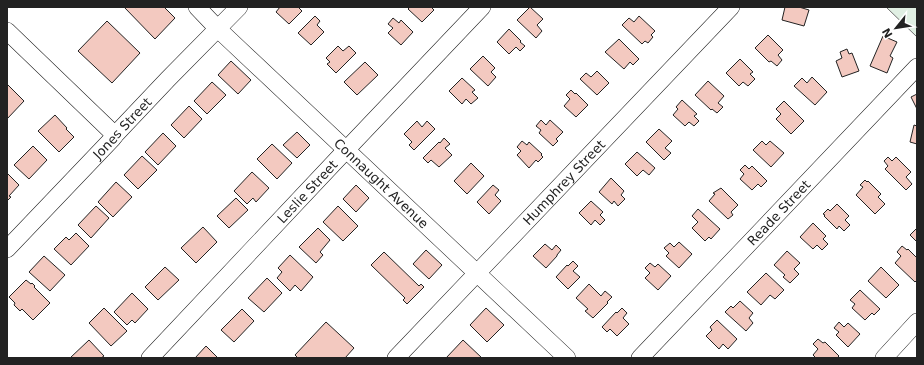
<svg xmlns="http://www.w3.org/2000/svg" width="924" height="365" font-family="'DejaVu Sans',sans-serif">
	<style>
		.green { fill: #e0efe3; stroke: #6f6f6f }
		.building { fill: #f3c9c0; stroke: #222 }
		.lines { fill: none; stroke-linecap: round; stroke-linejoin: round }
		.minor-casing { stroke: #222; stroke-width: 18 }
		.minor { stroke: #fff; stroke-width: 17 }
		.labels { text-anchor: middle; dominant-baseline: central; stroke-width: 3; stroke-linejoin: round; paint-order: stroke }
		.street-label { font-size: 13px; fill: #222; stroke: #fff }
	</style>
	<rect width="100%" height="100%" fill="#fff"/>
	<polygon class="green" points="886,7 917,7 917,37"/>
	<g class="building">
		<polygon points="124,7 164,7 175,18 155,39"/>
		<polygon points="280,7 298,7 302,11 289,24 276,12"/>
		<polygon points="410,7 431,7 434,10 422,22 408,9"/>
		<polygon points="530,7 543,19 537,25 542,31 536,38 517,20"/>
		<polygon points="785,7 799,7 809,10 804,26 782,20"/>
		<polygon points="315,16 320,21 317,25 324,32 311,45 298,33"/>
		<polygon points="639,16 655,31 651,35 653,37 648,43 645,41 642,44 622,25 629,18 634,22"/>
		<polygon points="393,18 399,23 401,20 413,32 401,45 388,33 393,28 388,24"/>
		<polygon points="107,21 140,53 112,83 78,51"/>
		<polygon points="509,29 521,41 520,42 525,46 520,51 516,47 509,54 497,42"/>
		<polygon points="768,35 783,50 778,55 782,60 777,66 771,61 769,62 755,48"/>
		<polygon points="883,36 897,42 890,56 893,58 887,73 870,66"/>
		<polygon points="619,39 639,59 633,65 630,62 624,69 605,52"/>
		<polygon points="338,46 343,51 349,46 356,53 336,73 327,64 330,62 326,58"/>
		<polygon points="847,49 849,54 852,53 859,71 842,77 836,61 842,58 840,52"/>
		<polygon points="483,56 495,68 491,72 496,77 488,86 470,69"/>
		<polygon points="740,59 753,72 750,74 755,79 748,86 743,82 739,86 726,73"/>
		<polygon points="231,61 251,80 238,94 218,75"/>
		<polygon points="365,62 378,75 357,95 344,82"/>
		<polygon points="597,71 609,83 597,95 580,79 586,73 591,77"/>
		<polygon points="812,77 827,92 815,105 794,86 802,78 807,83"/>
		<polygon points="462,78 475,90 472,92 478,98 471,104 466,99 462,104 449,91"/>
		<polygon points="708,81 724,96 718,103 723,107 717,113 712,109 711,110 695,95"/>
		<polygon points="212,82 226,95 207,114 194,101"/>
		<polygon points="7,84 24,101 7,119"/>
		<polygon points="571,90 575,94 576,93 588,105 576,117 564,106 570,99 566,95"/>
		<polygon points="917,94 917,109 911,97"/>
		<polygon points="682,100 697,114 694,116 699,121 694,126 689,122 685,126 673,115 678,109 676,107"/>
		<polygon points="784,101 804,121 791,134 776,119 781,114 776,109"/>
		<polygon points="189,106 202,119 184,138 171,125"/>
		<polygon points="55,115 67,128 66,129 74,137 59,152 38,131"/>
		<polygon points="541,120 546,125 550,120 563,132 556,139 558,141 553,146 539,133 541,130 536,126"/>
		<polygon points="417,121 422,127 427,121 435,129 414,150 409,145 412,142 404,134"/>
		<polygon points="914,125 917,126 917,144 910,142"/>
		<polygon points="659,129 672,141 665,148 671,153 664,160 646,142"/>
		<polygon points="297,132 310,145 297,158 283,145"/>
		<polygon points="163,133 176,146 158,165 145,152"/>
		<polygon points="444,138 450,144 445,148 452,155 439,167 431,160 428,163 423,158 439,142 440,143"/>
		<polygon points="522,141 527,145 529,142 542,154 541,155 543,157 538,162 536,160 529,168 517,155 521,151 517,147"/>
		<polygon points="762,141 766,145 770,141 784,153 771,167 753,150"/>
		<polygon points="272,144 292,163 277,179 257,159"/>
		<polygon points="33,146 47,160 29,179 14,165"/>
		<polygon points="637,152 655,168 649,175 643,170 637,176 625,164"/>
		<polygon points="142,156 157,170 138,189 124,175"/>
		<polygon points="888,157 892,161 896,157 911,172 906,177 912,184 906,190 885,169 888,166 884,161"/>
		<polygon points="471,163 484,176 467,194 454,181"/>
		<polygon points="745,165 749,169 752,166 767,181 761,187 758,184 752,190 740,179 744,174 740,170"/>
		<polygon points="252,172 269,188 256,202 253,198 247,204 234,191"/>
		<polygon points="7,173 19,185 9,196 11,197 7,201"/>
		<polygon points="611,178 624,191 621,195 625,199 618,206 614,201 612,204 599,192"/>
		<polygon points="865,180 867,182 868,181 881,194 878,197 885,204 875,214 856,195 863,187 860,185"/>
		<polygon points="116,182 132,197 113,217 98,202"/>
		<polygon points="356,185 369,198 356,212 343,199"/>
		<polygon points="493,185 499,190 495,195 501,201 489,214 477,202"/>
		<polygon points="721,188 738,205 731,212 733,215 728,219 709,201 715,194 713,193"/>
		<polygon points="236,198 248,210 229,228 217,216"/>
		<polygon points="591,201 603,212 600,215 605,220 600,225 595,220 591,225 579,213"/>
		<polygon points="837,204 849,216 845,220 850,225 844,231 839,226 837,229 824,216 825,215 823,214 828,209 830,211"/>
		<polygon points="96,206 109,218 91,238 78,225"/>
		<polygon points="338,206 358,226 343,241 323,222"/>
		<polygon points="698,209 720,229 711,239 709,237 705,241 692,228 698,222 692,216"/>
		<polygon points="813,223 826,236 823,239 828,244 822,250 817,245 813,249 800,237"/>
		<polygon points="203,227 217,242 196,263 181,248"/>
		<polygon points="318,228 330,240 320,252 323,255 316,263 299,247"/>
		<polygon points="917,228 917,242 910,235"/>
		<polygon points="76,233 89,246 71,265 54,249 66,237 69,240"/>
		<polygon points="679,242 692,254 679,268 666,256 669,253 664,248 670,243 674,247"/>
		<polygon points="545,244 552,250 556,245 561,250 557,255 557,256 546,268 533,256"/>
		<polygon points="902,246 907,250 908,249 917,258 917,280 915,282 895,263 901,256 897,252"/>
		<polygon points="426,250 442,265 429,279 413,264"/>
		<polygon points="787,251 800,263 794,269 799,274 790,283 783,277 785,275 774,265"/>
		<polygon points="384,252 419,286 421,284 424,287 407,304 403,300 405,298 371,265"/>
		<polygon points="290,255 313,277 301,291 295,285 290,291 277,278 282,272 278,268"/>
		<polygon points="44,256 65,275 50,291 29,272"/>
		<polygon points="573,261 578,266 573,271 580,277 568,289 556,277 567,265 568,266"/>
		<polygon points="650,263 655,267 658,264 671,276 658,290 645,278 650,273 645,268"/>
		<polygon points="165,267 179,280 158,300 145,287"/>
		<polygon points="881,267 899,285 886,298 868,281"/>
		<polygon points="766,273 784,290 775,299 770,295 761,305 747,292"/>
		<polygon points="267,278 282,293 264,312 248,298"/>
		<polygon points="26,280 31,284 32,283 35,286 34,287 50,303 33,320 22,309 20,311 14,305 15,303 9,297"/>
		<polygon points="589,284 601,296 605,291 612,297 607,302 608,303 593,318 585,311 588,309 576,298"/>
		<polygon points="860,290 880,309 874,315 872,313 865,320 852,308 855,304 850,300"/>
		<polygon points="132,293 148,309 135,323 132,320 127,325 114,312"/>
		<polygon points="740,301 753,313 749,318 753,323 746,331 725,312 731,306 733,308"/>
		<polygon points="104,308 127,331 111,346 89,323"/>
		<polygon points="486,308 504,325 487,342 470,325"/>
		<polygon points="622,308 627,313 623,318 629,324 617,336 610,329 607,332 602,327 616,312 617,313"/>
		<polygon points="242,309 254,321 234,342 221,330"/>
		<polygon points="717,320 737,339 728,349 723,344 719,349 706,336 712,330 710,327"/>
		<polygon points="326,322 354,348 345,358 298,358 295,355"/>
		<polygon points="839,322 844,327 848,323 860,334 848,347 836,335 839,332 834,328"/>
		<polygon points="818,339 823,343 825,342 839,356 837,358 816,358 813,355 818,349 813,344"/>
		<polygon points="89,340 104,356 101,358 70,358"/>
		<polygon points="463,340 482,358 446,358"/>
		<polygon points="206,346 218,358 195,358"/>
	</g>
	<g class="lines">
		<g class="minor-casing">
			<g id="minor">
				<path id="s1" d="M197,7L218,29L567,358"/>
				<polyline points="7,31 115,135"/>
				<path id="s2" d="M7,249L112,139L115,135L168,79L239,7"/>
				<path id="s3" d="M150,358L346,150L482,7"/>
				<path id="s4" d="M396,358L731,7"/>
				<path id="s5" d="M640,358L917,67"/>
				<polyline points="884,358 917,322"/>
			</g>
		</g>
		<use href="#minor" class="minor"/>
	</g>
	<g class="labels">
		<g class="street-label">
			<text stroke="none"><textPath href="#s2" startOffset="167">Jones Street</textPath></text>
			<text stroke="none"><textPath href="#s4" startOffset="243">Humphrey Street</textPath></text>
			<text stroke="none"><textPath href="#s1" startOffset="255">Connaught Avenue</textPath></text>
			<text stroke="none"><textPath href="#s3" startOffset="229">Leslie Street</textPath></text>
			<text stroke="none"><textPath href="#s5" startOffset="201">Reade Street</textPath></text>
		</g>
	</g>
	<rect width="924" height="365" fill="none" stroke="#222222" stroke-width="16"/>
	<g transform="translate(896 28) rotate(240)" stroke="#ffffff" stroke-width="3" paint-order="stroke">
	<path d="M0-3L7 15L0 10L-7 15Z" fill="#222222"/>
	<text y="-6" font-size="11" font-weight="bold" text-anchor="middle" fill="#222222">N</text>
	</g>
</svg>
